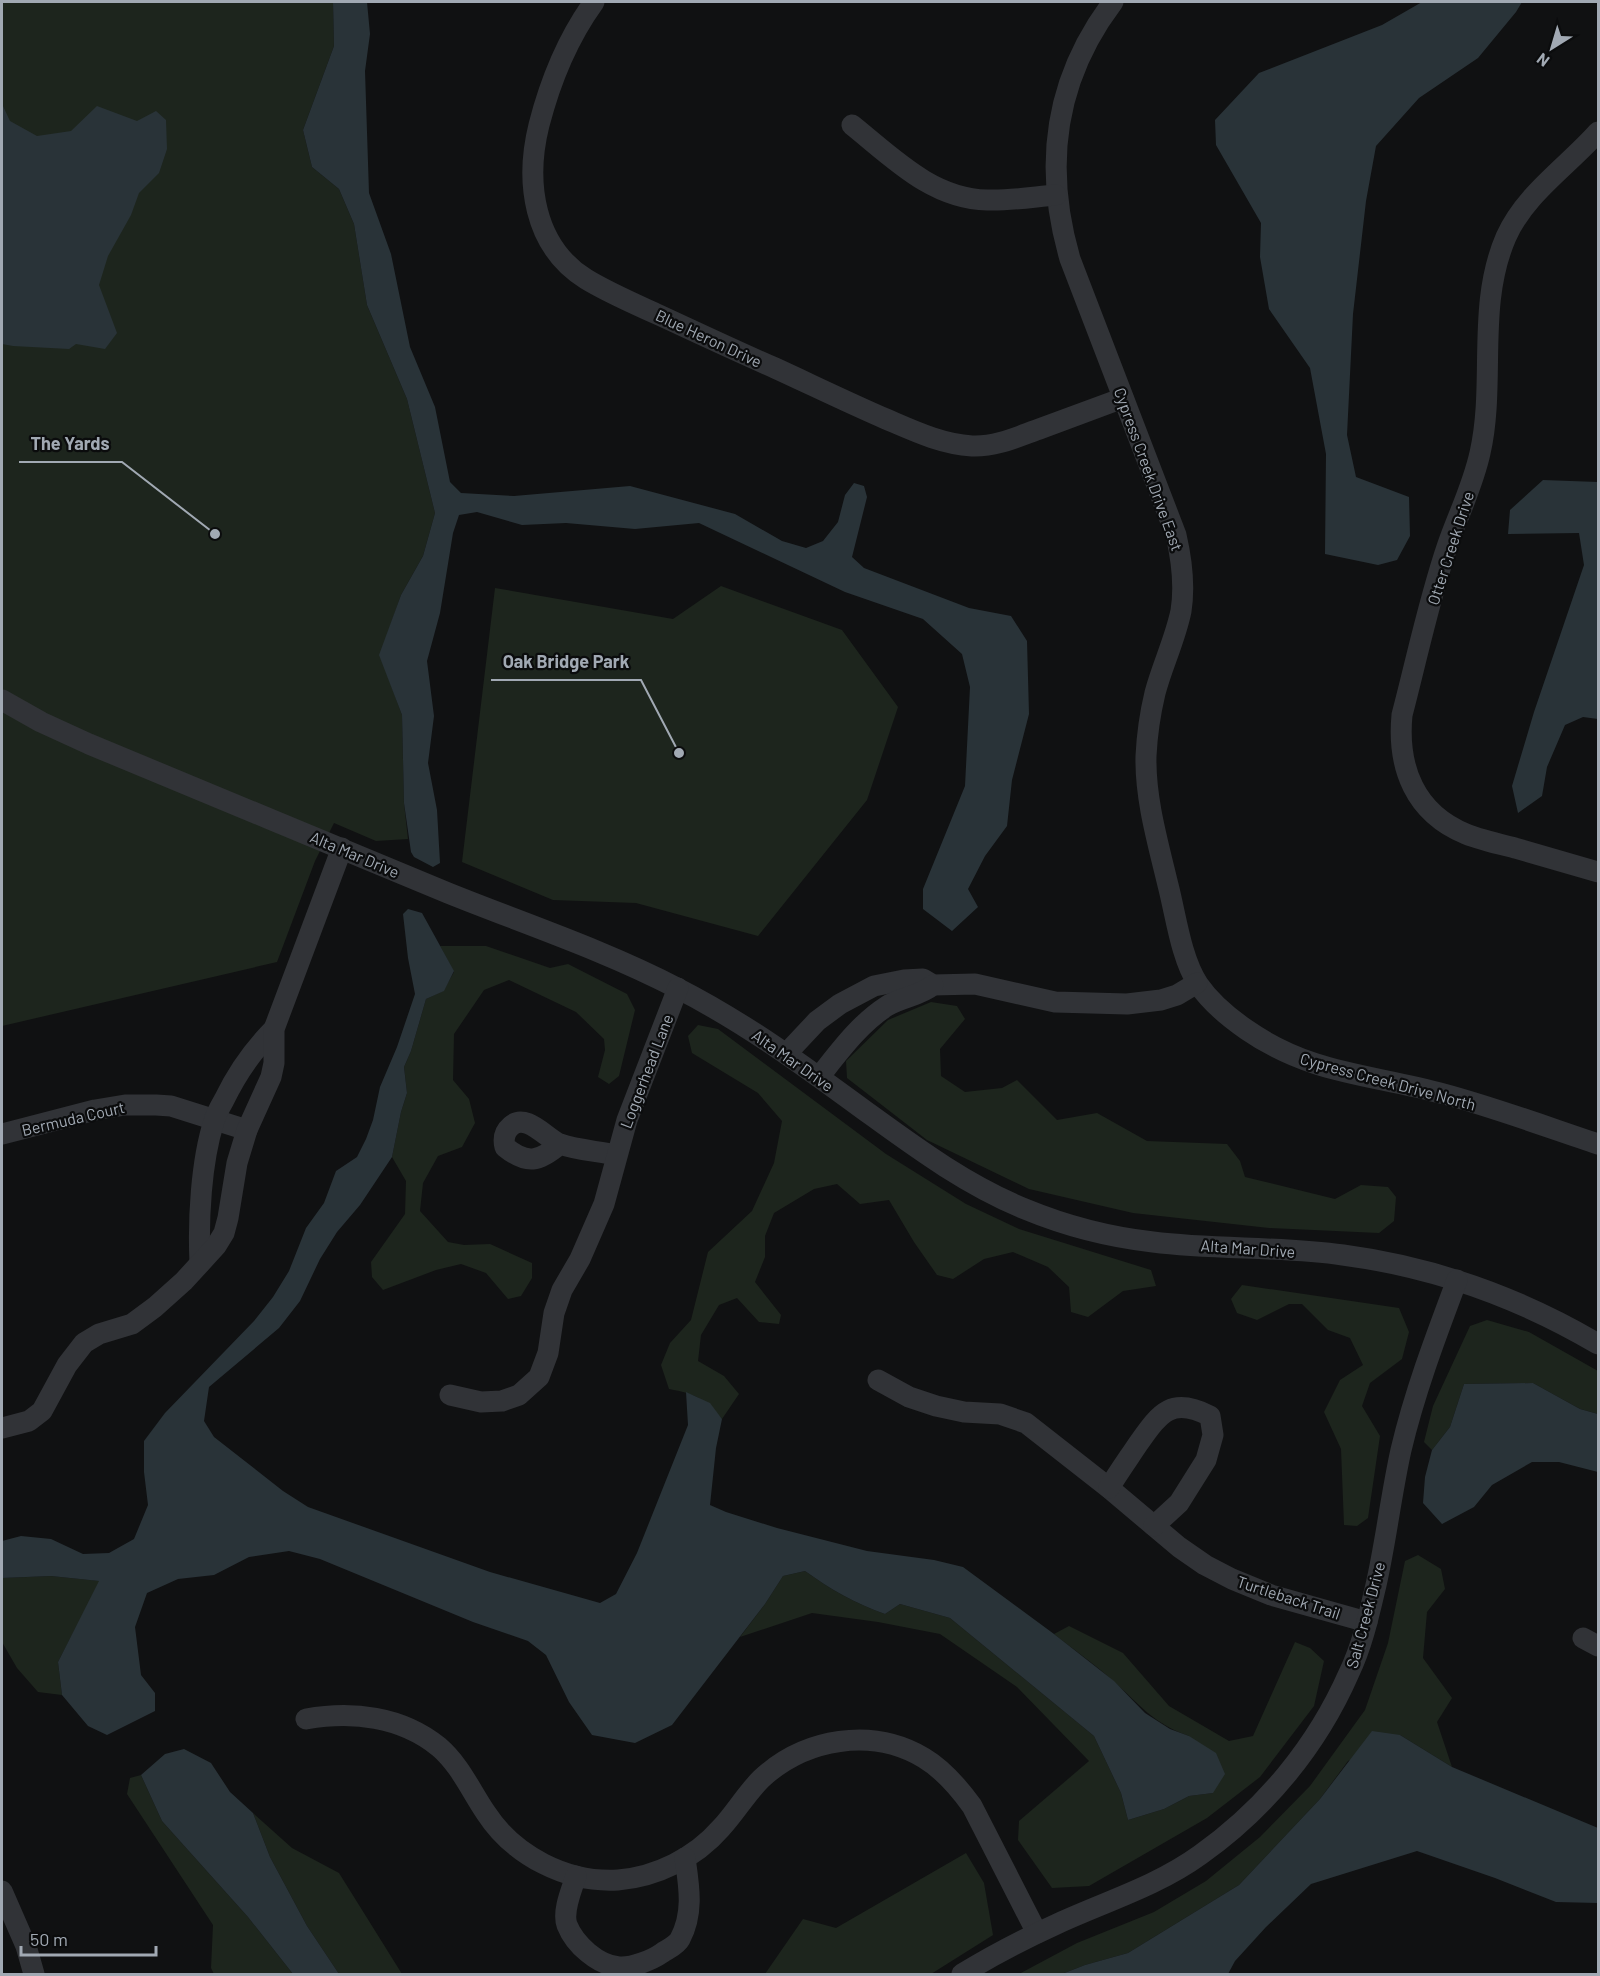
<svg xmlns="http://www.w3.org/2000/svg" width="1600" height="1976" font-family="Barlow,sans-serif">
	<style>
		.green { fill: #1d251d }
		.water { fill: #293338 }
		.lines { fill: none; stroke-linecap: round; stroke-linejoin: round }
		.street { stroke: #313337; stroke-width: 21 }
		.labels { text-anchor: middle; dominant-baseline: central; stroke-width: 4.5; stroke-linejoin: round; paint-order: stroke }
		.street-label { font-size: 16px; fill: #a1a9b3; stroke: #0b0c0d }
		.leader { fill: none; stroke: #a1a9b3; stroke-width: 2 }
		.callout-dot { fill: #a1a9b3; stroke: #0b0c0d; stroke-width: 2 }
		.callout-label { font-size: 18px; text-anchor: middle; font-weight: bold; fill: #a1a9b3; stroke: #0b0c0d; stroke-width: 4.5; stroke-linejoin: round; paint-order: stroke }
	</style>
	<rect width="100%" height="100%" fill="#101112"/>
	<g class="green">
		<polygon points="2,2 333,2 334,46 303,130 312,167 339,189 354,224 367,305 407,399 435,513 423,556 401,595 380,655 402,715 404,803 408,839 376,841 334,823 315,861 277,962 2,1026"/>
		<polygon points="721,586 842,630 898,707 867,800 758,936 636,903 553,900 462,862 495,588 673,619"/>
		<polygon points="440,946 486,946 550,968 568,964 627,994 635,1010 619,1076 609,1084 598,1077 605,1050 604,1039 576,1012 509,980 484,990 454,1034 453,1080 469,1099 475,1123 462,1147 438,1156 423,1183 420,1211 448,1242 464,1245 490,1244 532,1263 532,1278 521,1296 508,1299 486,1273 461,1264 436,1270 383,1290 372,1277 371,1262 405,1214 406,1181 392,1157 401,1112 407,1093 404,1067 411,1051 426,999 443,991 454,972"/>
		<polygon points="931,1002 957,1006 965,1019 940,1049 941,1076 965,1092 1002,1088 1017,1080 1057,1120 1097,1113 1147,1141 1227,1144 1240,1161 1245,1177 1335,1199 1361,1185 1388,1187 1396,1197 1394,1221 1379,1233 1269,1228 1133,1213 1029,1189 927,1140 847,1078 846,1061 888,1020"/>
		<path d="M698,1025L718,1029L886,1154L966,1204L1019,1229L1151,1270L1156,1286L1123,1291L1088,1317L1071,1312L1069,1287L1048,1267L1013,1252L984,1259L953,1279L937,1275L914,1242L889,1200L860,1204L837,1184L814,1189L774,1213L765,1236V1257L755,1282L781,1315L779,1324L759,1322L737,1298L719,1305L701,1335L698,1361L724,1376L739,1394L722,1419C705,1398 695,1394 669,1389L661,1365L670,1343L691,1320L708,1252L752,1211L774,1163L782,1121L758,1093L692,1053L688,1036Z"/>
		<polygon points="1242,1285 1399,1308 1409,1332 1402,1359 1370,1383 1362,1406 1380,1436 1368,1518 1357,1526 1344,1525 1341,1449 1324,1412 1340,1380 1363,1365 1350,1338 1328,1330 1302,1304 1289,1304 1257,1320 1237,1313 1231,1299"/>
		<polygon points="1487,1320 1529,1332 1598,1371 1598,1414 1580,1409 1533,1383 1464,1384 1450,1427 1432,1450 1424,1442 1433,1406 1470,1326"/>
		<polygon points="1418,1555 1441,1569 1445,1589 1427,1612 1423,1658 1452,1698 1437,1722 1452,1767 1400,1735 1348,1761 1320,1799 1239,1885 1128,1953 1085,1965 1062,1974 1019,1974 1077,1943 1154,1912 1206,1881 1260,1837 1310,1786 1365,1710 1388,1643 1405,1561"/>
		<path d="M805,1571C830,1589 856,1604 885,1614L900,1604L950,1618L1094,1736L1121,1793L1128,1820L1164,1809L1189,1796L1213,1793L1189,1736C1152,1723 1141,1705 1113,1681C1095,1664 1074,1650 1054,1634L1069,1626L1123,1653L1169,1706L1229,1741L1253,1736L1295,1642L1310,1648L1324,1661L1314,1706L1260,1777L1207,1818L1089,1886L1052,1888L1018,1840L1019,1821L1089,1761L1017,1687L940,1634L878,1622L812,1613L740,1637L765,1604L783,1576Z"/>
		<polygon points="51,1576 100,1581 58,1662 62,1695 38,1692 17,1668 2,1642 2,1578"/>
		<polygon points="141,1775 162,1821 248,1917 293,1974 214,1974 211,1968 213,1925 127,1794 130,1778"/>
		<polygon points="253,1813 292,1848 339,1873 402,1974 339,1974 307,1926 270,1857"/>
		<polygon points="966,1853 984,1883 993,1935 931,1974 765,1974 803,1919 836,1928"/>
	</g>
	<g class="water">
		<polygon points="333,2 367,2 370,34 365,71 369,193 391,254 410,347 435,407 450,482 461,493 514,496 630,486 735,514 782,541 806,548 823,541 838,522 845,495 854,483 864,486 867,497 852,557 864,568 969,608 1011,616 1027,641 1029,714 1012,780 1007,826 985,856 968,889 978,907 952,931 923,909 923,889 965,786 970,687 962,654 923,619 845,592 699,523 635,529 566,523 522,525 477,512 459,515 453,533 440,613 427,661 434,716 428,763 437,810 440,863 433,867 414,857 411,852 404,803 402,715 379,655 401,595 423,556 435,513 407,399 367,305 354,224 339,189 312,167 303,130 334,46"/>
		<polygon points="1422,2 1522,2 1516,12 1478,58 1419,98 1376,146 1366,201 1353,314 1347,435 1356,477 1409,497 1410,536 1397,560 1378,565 1325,554 1326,454 1310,368 1269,309 1260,257 1261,223 1216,145 1215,120 1259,73 1382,25"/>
		<polygon points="2,104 10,121 37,136 71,131 97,106 137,121 156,111 166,120 167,149 159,173 139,193 131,215 108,256 99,285 117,333 105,349 76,344 69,349 13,346 2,344"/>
		<polygon points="1543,480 1598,482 1598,719 1583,717 1565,725 1547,767 1542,796 1518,813 1512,786 1534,712 1584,565 1579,533 1508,534 1510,510"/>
		<path d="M408,909L422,913L454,971L444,991L426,999L411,1051L404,1067L407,1093L401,1112L392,1157L360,1205L337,1232L320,1259L300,1301L279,1328L209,1387L204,1421L214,1437L283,1491L308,1507L490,1572L600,1603L616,1594L637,1553L688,1425L686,1392L710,1403L722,1419L716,1448L710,1505L726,1512L777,1528L867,1551L934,1560L963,1567L1054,1634L1114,1681L1145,1713L1170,1729L1189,1736L1216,1753L1225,1774L1213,1793L1189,1796L1164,1809L1128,1820L1121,1793L1094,1736L950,1618L900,1604L885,1614C856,1604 830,1589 805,1571L783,1576L765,1604L672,1725L635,1743L592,1735L569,1702L546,1655L528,1641L473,1622L320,1559L289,1551L249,1557L214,1575L178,1579L147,1593L135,1627L141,1675L155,1693V1711L107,1735L88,1726L62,1695L58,1662L99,1581L51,1576L2,1578V1541L21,1536L51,1539L83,1554L109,1553L134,1539L148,1505L144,1472V1441L165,1413L254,1321L273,1297L289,1271L306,1228L324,1203L336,1171L357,1157L366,1139L373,1120L380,1087L397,1047L415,994L408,958L403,914Z"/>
		<polygon points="1533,1383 1580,1409 1598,1414 1598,1472 1559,1462 1532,1462 1492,1485 1474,1507 1442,1524 1423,1503 1425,1477 1432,1450 1450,1427 1464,1384"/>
		<polygon points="1372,1731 1400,1735 1452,1767 1598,1828 1598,1903 1556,1902 1495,1878 1417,1851 1311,1884 1266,1927 1235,1961 1228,1974 1062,1974 1085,1965 1128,1953 1239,1885 1320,1799"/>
		<polygon points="184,1749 211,1763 230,1792 253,1813 270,1857 307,1926 339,1974 293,1974 248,1917 162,1821 141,1775 165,1754"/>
	</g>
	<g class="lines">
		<g class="street">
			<path d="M594,2C568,38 550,82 539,125C525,181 533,246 586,279C609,293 635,304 659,315C698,333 736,351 775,368C812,385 849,403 886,419C914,431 941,444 972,446C997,447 1019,436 1042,428C1069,418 1096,408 1123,398"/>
			<path d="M1113,2C1054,80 1043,166 1070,259L1176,535C1182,561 1185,586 1181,611C1175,640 1162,666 1155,693C1150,714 1147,735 1146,756C1145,799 1158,843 1168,885C1176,916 1181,958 1198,984C1211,1003 1228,1017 1247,1030C1312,1075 1372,1074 1444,1094C1496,1108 1547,1127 1598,1144"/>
			<path d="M852,125C892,157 932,199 987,200C1009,201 1033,197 1056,195"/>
			<path d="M1598,132C1568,166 1525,194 1506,237C1476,306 1496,383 1480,453C1473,485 1459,513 1448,544C1429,599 1417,658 1402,715C1397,768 1415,813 1466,834C1481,840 1499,844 1515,848C1543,856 1571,864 1598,872"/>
			<path d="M2,700L41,722L89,744C209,793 328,844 448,893C525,924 604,950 677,988C744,1022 804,1066 864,1110C915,1147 966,1185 1025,1209C1066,1226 1109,1237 1153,1242C1216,1250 1280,1246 1343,1255C1433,1267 1520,1298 1598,1344"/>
			<polyline points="787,1053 817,1021 840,1004 874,986 904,980 923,979 933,985 975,984 1055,1002 1127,1004 1161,1000 1177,995 1197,983"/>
			<path d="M819,1077C839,1052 859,1024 887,1006C902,997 920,996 933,985"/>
			<polyline points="2,1134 95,1110 125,1105 156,1105 171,1106 247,1130"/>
			<path d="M560,1144C539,1162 527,1165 505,1147C503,1139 504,1132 511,1126C526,1112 547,1139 560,1144C577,1150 598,1151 616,1155"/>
			<path d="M200,1263C198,1220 201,1162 214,1121C216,1114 220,1107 224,1100C237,1073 252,1051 274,1029"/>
			<polyline points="878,1380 909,1397 936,1406 964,1412 1000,1414 1026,1423 1109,1488 1179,1547 1205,1565 1232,1579 1271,1595 1367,1622"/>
			<polyline points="450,1395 481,1402 502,1401 519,1395 539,1377 548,1353 554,1313 562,1290 580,1259 604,1204 627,1120 678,988"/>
			<polyline points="2,1428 29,1421 42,1411 67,1365 84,1343 99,1334 132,1324 155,1307 184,1281 216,1246 224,1233 228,1218 237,1163 247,1130 271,1077 274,1063 274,1029 342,848"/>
			<path d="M1109,1488C1118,1473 1128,1459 1138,1444C1160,1413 1171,1396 1210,1416L1213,1435L1206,1460L1179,1503L1154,1526"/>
			<polyline points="1583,1638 1598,1646"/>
			<path d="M306,1719C352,1711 401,1716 439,1747C460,1765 471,1791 486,1813C514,1856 567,1883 618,1880C656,1877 695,1858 721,1828C735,1813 746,1794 761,1779C805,1738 872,1727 924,1758C944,1770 959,1788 972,1806L1037,1933"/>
			<path d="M576,1876C572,1889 562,1911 567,1925C575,1945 598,1965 619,1967C632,1968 652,1960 662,1953C668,1949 677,1945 680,1939C694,1913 689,1886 685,1858"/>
			<polyline points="2,1891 26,1946 34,1974"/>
			<path d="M962,1974C993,1955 1026,1938 1059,1923C1107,1901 1157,1886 1200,1855C1265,1809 1317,1746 1349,1673C1362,1646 1369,1615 1376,1585C1386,1541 1391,1495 1401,1450C1415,1391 1436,1336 1457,1280"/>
		</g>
	</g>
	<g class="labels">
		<g class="street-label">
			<text transform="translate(709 338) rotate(25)">Blue Heron Drive</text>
			<text transform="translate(1149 469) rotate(70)">Cypress Creek Drive East</text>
			<text transform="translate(1450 548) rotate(-72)">Otter Creek Drive</text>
			<text transform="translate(355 854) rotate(23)">Alta Mar Drive</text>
			<text transform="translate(793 1060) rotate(35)">Alta Mar Drive</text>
			<text transform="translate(646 1071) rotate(-69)">Loggerhead Lane</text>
			<text transform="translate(1388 1081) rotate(15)">Cypress Creek Drive North</text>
			<text transform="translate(73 1118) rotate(-13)">Bermuda Court</text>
			<text transform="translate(1248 1248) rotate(4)">Alta Mar Drive</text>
			<text transform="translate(1289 1597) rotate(18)">Turtleback Trail</text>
			<text transform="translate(1365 1615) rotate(-75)">Salt Creek Drive</text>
		</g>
	</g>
	<path class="leader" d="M215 534L122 462H19M679 753L641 680H491"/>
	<g class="callout-dot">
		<circle cx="215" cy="534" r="6"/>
		<circle cx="679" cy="753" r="6"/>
	</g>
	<g class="callout-label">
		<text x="70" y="450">The Yards</text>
		<text x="566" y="668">Oak Bridge Park</text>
	</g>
	<rect width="1600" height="1976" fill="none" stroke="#a1a9b3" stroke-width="6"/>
	<g transform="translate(1552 48) rotate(217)" stroke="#0b0c0d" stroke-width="4.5" paint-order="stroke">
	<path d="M0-4.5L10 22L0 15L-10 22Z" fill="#a1a9b3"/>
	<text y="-9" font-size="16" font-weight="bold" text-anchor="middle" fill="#a1a9b3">N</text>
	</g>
	<path d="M21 1946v9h135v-9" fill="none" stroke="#a1a9b3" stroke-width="3"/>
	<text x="30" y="1946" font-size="18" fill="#a1a9b3" stroke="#0b0c0d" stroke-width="4.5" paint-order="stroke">50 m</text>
</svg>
